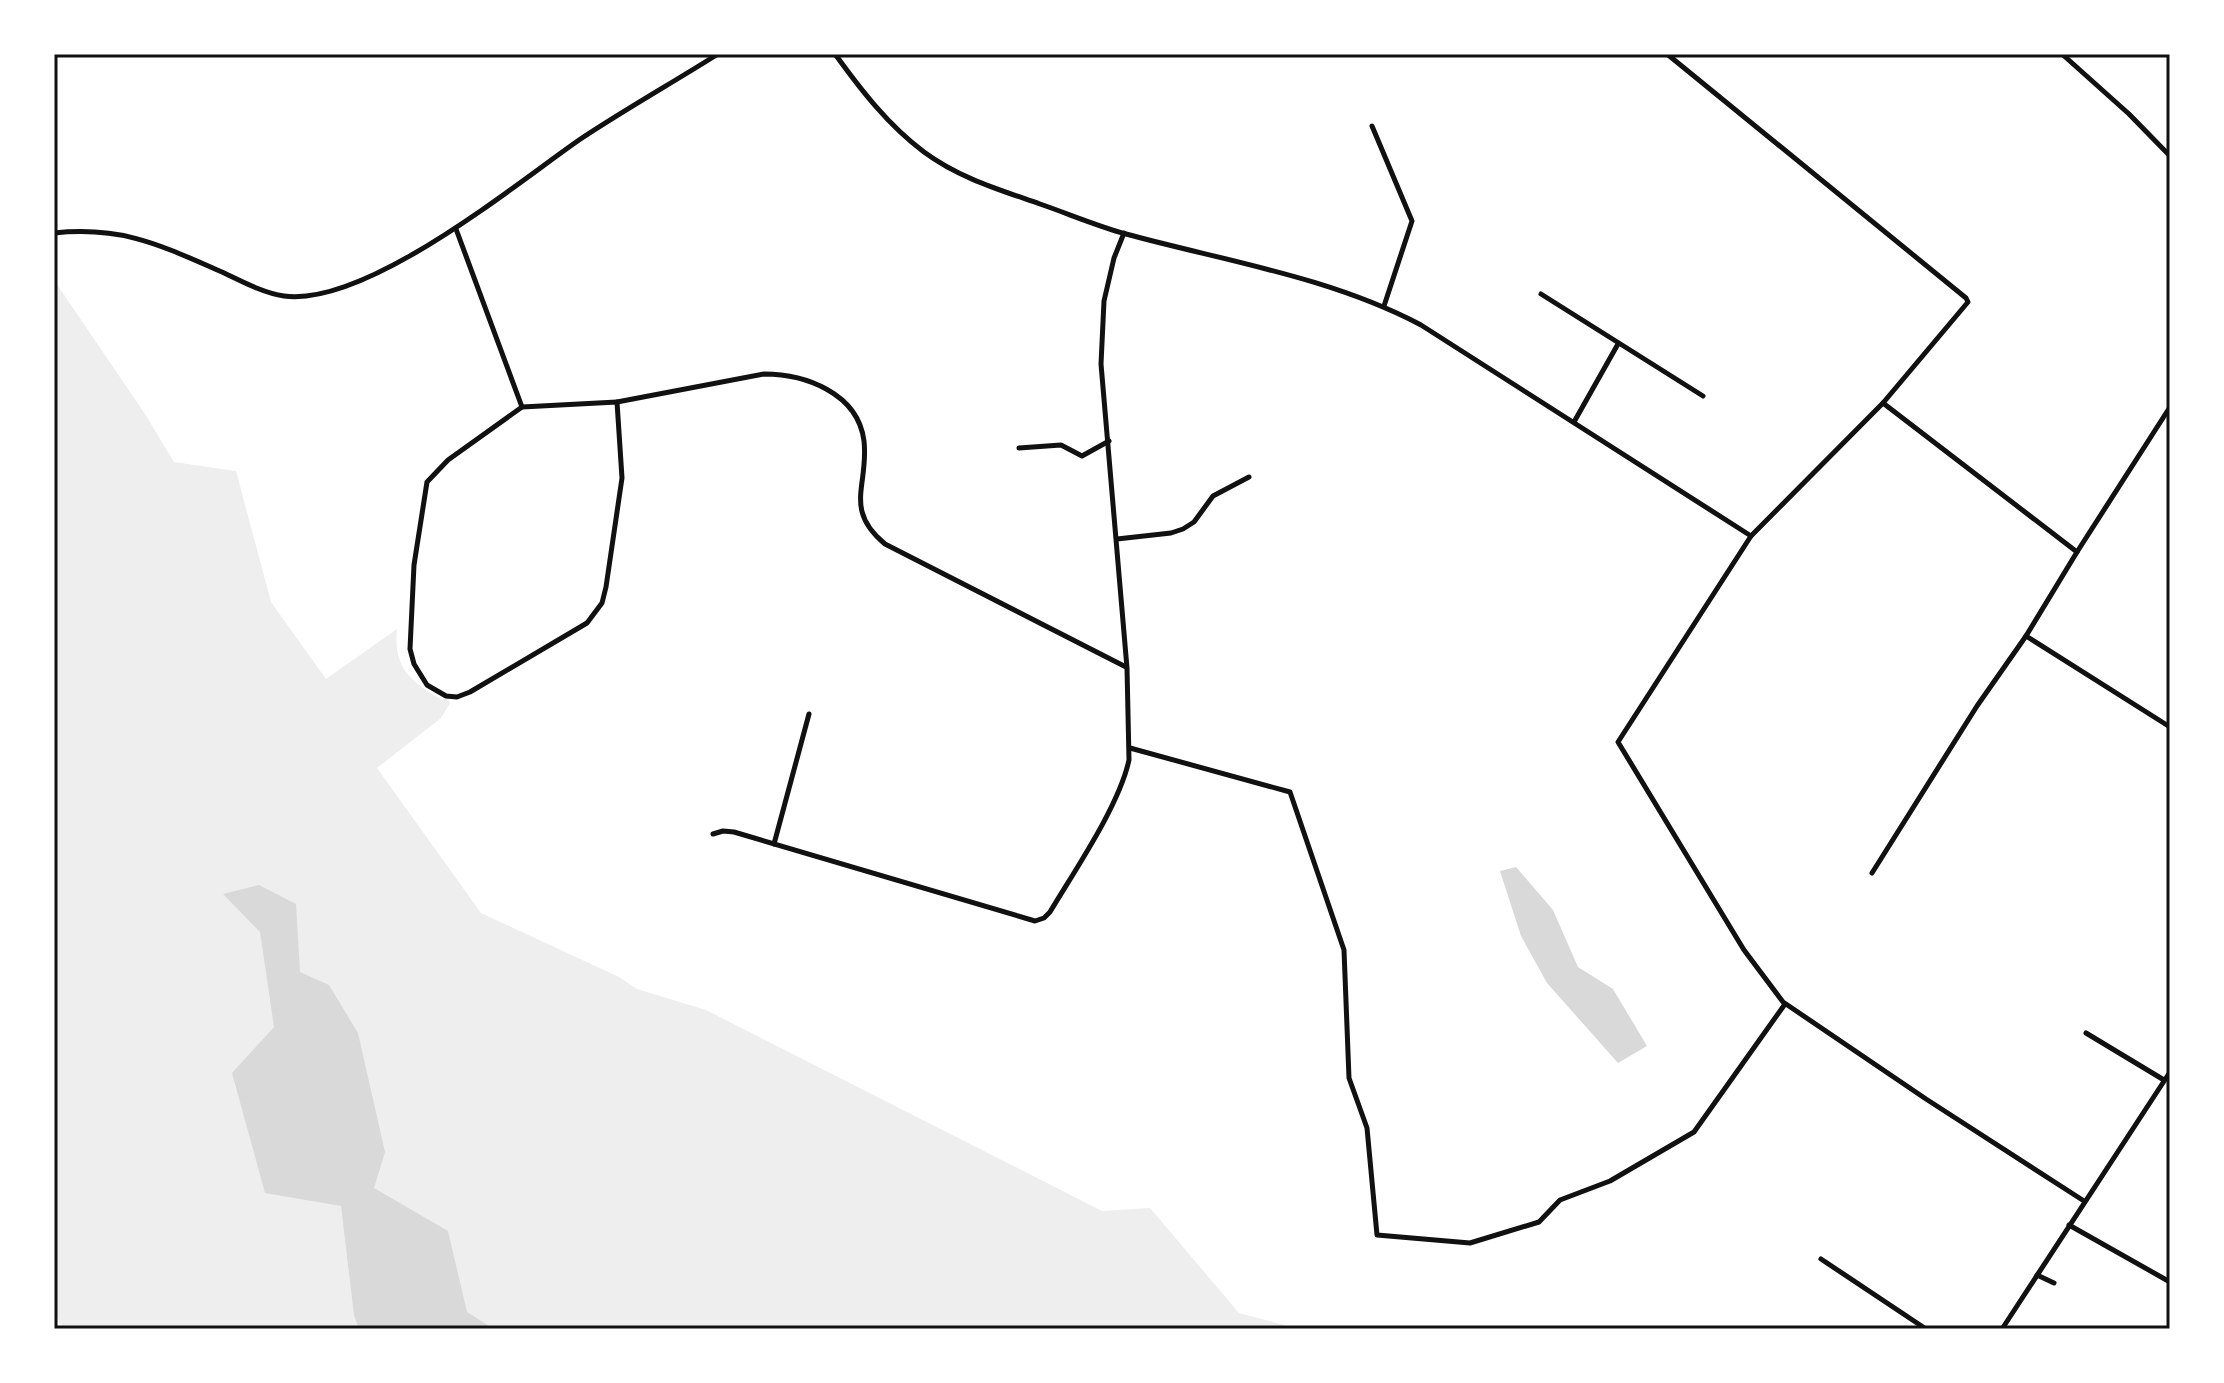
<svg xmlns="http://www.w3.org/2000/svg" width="2224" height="1383" font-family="Arial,sans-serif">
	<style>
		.green { fill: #eee }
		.water { fill: #d9d9d9 }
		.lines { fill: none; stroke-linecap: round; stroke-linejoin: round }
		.minor { stroke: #111; stroke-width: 5 }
		.neatline { fill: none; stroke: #111; stroke-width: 3 }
	</style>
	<rect width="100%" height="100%" fill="#fff"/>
	<path class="green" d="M54,280L145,414L174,462L236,471L271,602L326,679L397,629C393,668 410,681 442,700L448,698L450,703L441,718L377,768L481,913L619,977L637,989L706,1010L1102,1211L1150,1208L1239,1313L1299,1329H64L54,1313Z"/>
	<g class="water">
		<polygon points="1516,867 1553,910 1578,967 1613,989 1647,1046 1618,1063 1547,983 1521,936 1500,871"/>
		<polygon points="259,885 296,904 300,972 329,985 358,1033 385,1152 374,1188 448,1231 467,1312 494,1329 359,1329 354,1315 341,1206 265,1193 232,1073 274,1027 260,932 223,894"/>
	</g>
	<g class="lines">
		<g class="minor">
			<path d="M835,54C861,90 888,125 924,152C959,178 1000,190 1040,204C1069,214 1097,226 1126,234C1225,261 1330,277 1421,325L1751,536"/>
			<polyline points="1667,54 1966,298 1968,302 1883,403 1751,536 1618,742 1744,950 1783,1002 1926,1099 2084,1201"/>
			<polyline points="2062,54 2129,114 2170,156"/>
			<polyline points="1372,126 1412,221 1384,306"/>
			<polyline points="456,229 522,407"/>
			<path d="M54,233C123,226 160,245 222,272C241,281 263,293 284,296C366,307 513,186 579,140C624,110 672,83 718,54"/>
			<polyline points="1541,294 1703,396"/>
			<polygon points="617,402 622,478 606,587 602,603 587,623 470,692 457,697 446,696 427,685 414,664 410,649 414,565 427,482 448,460 522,407"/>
			<path d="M617,402L764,374C805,374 858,393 864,441C869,485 843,509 885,544L1126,667"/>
			<polyline points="1883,403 2077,552"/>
			<polyline points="1574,422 1618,344"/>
			<polyline points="1019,448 1061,445 1082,456 1109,441"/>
			<polyline points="1117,539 1171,533 1183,529 1194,522 1213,496 1249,477"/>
			<polyline points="2026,636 2170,727"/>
			<polyline points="1130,748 1290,792 1344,950 1349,1078 1367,1128 1377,1235 1470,1243 1539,1222 1560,1200 1610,1181 1694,1132 1785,1004"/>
			<path d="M713,834L723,831L734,832L1035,921L1044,918L1050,912C1075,870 1119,806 1129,760L1127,668L1101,364L1104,301L1114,258L1124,233"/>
			<polyline points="774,844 809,714"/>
			<polyline points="1872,873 1977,706 2026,636 2077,552 2170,407"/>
			<polyline points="2086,1033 2164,1080"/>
			<polyline points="2069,1225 2170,1282"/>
			<polyline points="1821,1259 1926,1329"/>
			<polyline points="2037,1275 2054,1283"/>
			<polyline points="2002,1329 2170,1072"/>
		</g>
	</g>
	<rect width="2224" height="1383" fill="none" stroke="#ffffff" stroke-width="112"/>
	<rect x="56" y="56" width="2112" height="1271" class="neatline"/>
</svg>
